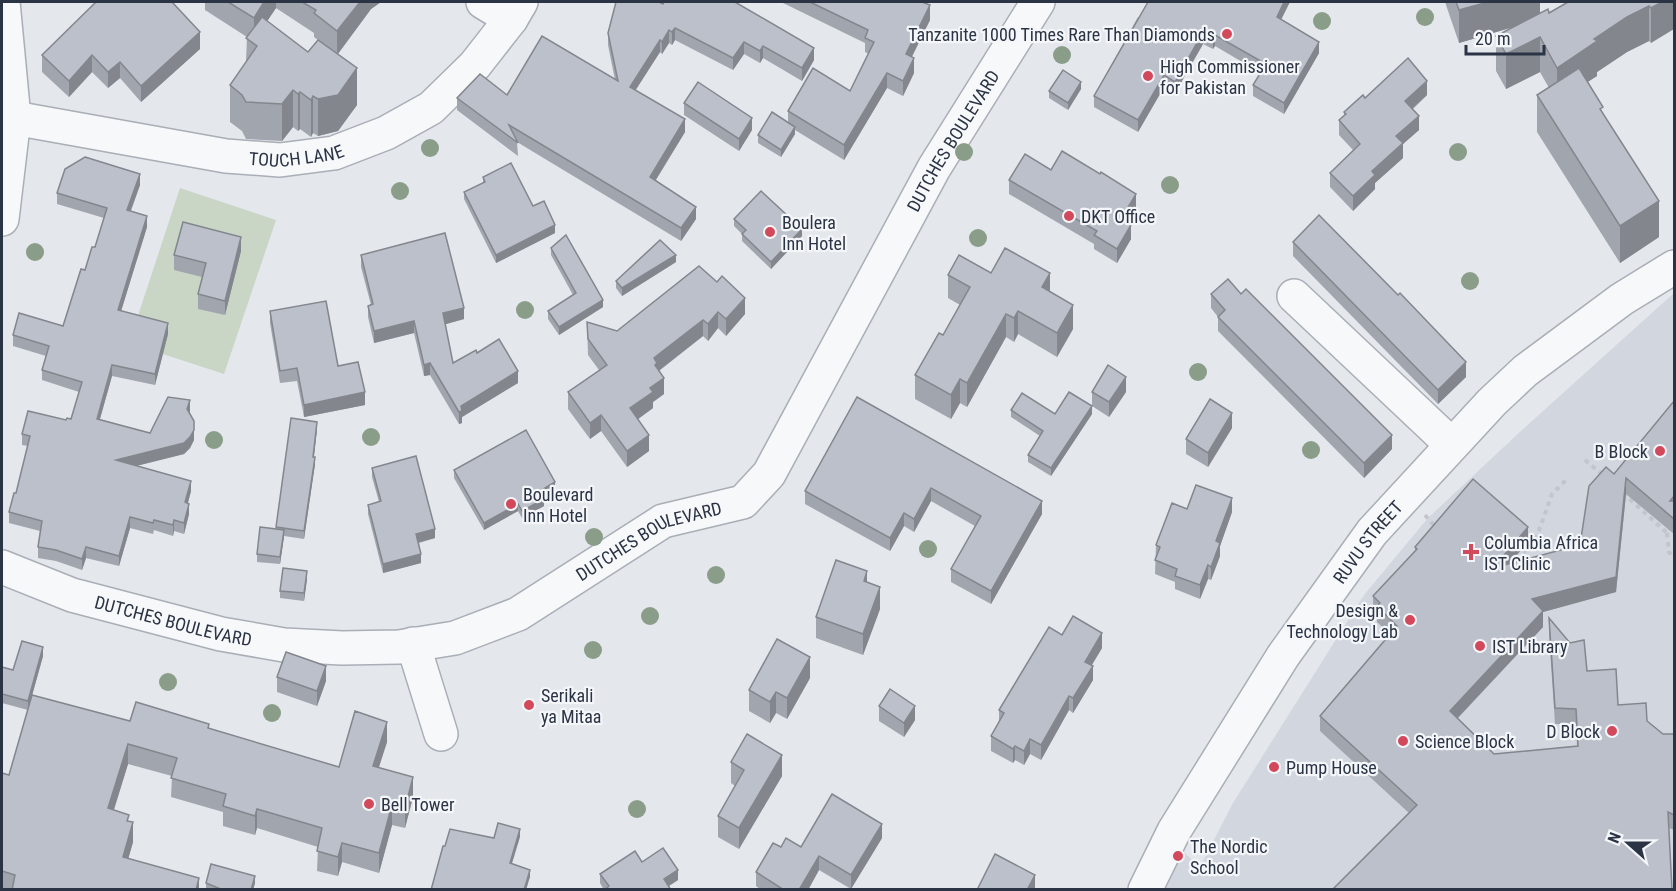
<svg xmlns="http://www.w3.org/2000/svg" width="1676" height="891" font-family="'Roboto Condensed',sans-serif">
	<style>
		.built { fill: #d2d6de }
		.grass { fill: #c9d6c5 }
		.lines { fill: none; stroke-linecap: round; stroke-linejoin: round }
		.minor-casing { stroke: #a9aeb7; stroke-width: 36 }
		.path { stroke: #c2c5cb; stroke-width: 4; stroke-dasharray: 4.5 4.5; stroke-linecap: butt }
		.minor { stroke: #f7f8fa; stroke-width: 33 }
		.tree { fill: #899d89 }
		.wall { fill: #a1a5ae; fill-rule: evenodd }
		.shaded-wall { fill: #83868d }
		.building { fill: #bbc0ca; stroke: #83868d; stroke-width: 1.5 }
		.poi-dot { fill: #d1495b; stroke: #f4f6f9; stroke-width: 2 }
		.labels { text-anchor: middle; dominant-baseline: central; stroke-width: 4.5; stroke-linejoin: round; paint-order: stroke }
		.poi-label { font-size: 18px; fill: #2b3445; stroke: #f4f6f9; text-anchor: start }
		.street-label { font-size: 18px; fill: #2b3445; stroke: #f4f6f9 }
	</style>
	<rect width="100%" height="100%" fill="#e4e7ec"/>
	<polygon class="built" points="1674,293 1674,889 1153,890 1175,844 1200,867 1233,803 1364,595 1428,518 1522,430"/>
	<polygon class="grass" points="180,188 276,220 224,374 129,343"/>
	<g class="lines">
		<g class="minor-casing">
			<g id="minor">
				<polyline points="483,2 511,19"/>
				<path id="s1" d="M14,118L226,156L280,160L334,153L386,133L431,108L475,65L511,19L521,2"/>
				<polyline points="2,219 14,118 3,2"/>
				<polyline points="1294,296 1452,445"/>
				<path id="s2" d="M2,567L72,595L221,634L284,645L342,648L399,647L455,638L518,614L663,521L743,502L769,474L934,168L1038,2"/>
				<polyline points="413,644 441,734"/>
				<path id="s3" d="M1145,890L1174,831L1283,656L1372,532L1492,402L1525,371L1622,299L1674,267"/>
			</g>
		</g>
		<g class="path">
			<polyline points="1585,460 1604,476"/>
			<polyline points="1623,493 1667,533 1674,523"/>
			<polyline points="1425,515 1436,528"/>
			<polyline points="1667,533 1669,552 1674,557"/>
			<polyline points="1511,566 1536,539 1552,494 1567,479"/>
		</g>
		<use href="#minor" class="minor"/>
	</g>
	<g class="tree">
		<circle cx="1425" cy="17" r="9"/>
		<circle cx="1322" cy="21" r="9"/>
		<circle cx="1062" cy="55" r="9"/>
		<circle cx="430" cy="148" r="9"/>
		<circle cx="964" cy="152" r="9"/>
		<circle cx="1458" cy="152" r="9"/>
		<circle cx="1170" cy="185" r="9"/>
		<circle cx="400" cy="191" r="9"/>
		<circle cx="978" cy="238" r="9"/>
		<circle cx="35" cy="252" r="9"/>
		<circle cx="1470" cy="281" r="9"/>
		<circle cx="525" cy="310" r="9"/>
		<circle cx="1198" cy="372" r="9"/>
		<circle cx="371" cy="437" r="9"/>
		<circle cx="214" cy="440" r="9"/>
		<circle cx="1311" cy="450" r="9"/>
		<circle cx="594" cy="537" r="9"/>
		<circle cx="928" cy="549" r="9"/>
		<circle cx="716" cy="575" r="9"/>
		<circle cx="650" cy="616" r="9"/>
		<circle cx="593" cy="650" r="9"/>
		<circle cx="168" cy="682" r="9"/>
		<circle cx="272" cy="713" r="9"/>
		<circle cx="637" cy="809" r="9"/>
	</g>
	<g class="wall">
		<path d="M205,2H381L371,9L338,54L357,105L338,131L318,136L313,133L311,137L300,129L298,131L293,127L282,141L246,139L242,131L230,122V85L246,62L247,37L205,10ZM276,8L314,33V37L318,40L308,52L267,21Z"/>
		<polygon points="781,2 922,2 930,20 912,57 914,73 903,96 887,88 844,160 795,130 795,134 781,157 758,143 758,135 788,122 788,111 850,91 869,54 865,52 865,43"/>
		<polygon points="1445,2 1540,2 1540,13 1674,2 1651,43 1649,41 1627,52 1597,72 1597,76 1587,82 1603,113 1659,237 1620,263 1537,132 1537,95 1549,88 1540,72 1506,89 1496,71 1496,36 1513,27 1459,43"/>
		<polygon points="663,4 814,60 802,81 763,58 760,63 744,54 733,70 675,40 672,45 669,43 662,54 660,52 635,90 685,132 656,180 696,219 681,241 517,142 518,156 457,110 457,98 507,95 615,80 608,45 608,33"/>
		<polygon points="1138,17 1281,19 1319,53 1284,114 1253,96 1253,85 1261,73 1215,46 1213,49 1203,44 1175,93 1164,87 1138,132 1094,107 1094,96"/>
		<polygon points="200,49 141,102 120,78 108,88 92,72 69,97 42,72 42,55"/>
		<polygon points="1081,89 1068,110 1049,98 1049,91"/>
		<polygon points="1427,95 1413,109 1419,130 1403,144 1403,158 1375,183 1375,189 1353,211 1330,187 1330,173 1353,150 1339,135 1339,120 1344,115 1344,112 1365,98"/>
		<polygon points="684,103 752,130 739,151 684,115"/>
		<polygon points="1051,170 1136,208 1127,223 1131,239 1117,263 1094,249 1094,244 1009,194 1009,180"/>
		<polygon points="483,177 533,206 555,233 496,263 464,199 464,192 483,183"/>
		<polygon points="140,185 131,211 147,227 121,311 168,334 155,385 112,376 100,419 150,433 190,411 190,413 194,421 194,440 190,448 184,454 136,466 191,491 188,503 189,514 184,534 174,531 173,536 154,530 153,534 130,528 119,566 86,558 82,570 56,561 38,558 38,547 40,531 9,523 9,512 16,493 28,446 22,445 22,434 71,419 79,392 42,380 42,370 46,356 13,346 13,335 63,326 95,247 104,218 57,204 57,193"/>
		<polygon points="734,219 802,236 771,269 742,241 742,234 734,226"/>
		<polygon points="1293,242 1466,377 1438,404 1293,256"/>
		<polygon points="551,248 603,307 559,335 548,319 548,311 573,295 551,255"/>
		<polygon points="241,251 225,315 198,309 198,294 202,277 174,270 174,255"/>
		<polygon points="361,255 464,319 445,324 453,363 477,353 518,383 462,417 462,423 459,424 430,375 424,376 414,333 374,343 368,317 368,306 371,305 361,267"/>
		<polygon points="676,262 622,296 616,288 616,281"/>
		<polygon points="699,266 745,314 726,336 718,328 708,341 703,336 659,371 664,394 653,402 653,408 638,419 649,451 627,467 601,431 590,439 568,409 568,392 599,370 588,355 587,322 617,331"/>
		<polygon points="991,273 1050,292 1073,329 1057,357 1018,334 1014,342 1006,337 967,407 960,403 951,419 915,399 915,375 943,335 960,305 948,298 948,275"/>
		<polygon points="1211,294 1241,294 1392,449 1364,478 1218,331 1218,317 1211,308"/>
		<polygon points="270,311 338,366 365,405 304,417 297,381 280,383 270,323"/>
		<polygon points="1092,392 1126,392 1109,417 1092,406"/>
		<polygon points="857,397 1042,514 991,604 951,582 951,569 975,526 931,501 914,532 904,526 890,551 805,504 805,491"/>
		<polygon points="1674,401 1674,534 1626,494 1616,592 1543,612 1543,627 1458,718 1494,754 1577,746 1576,724 1555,724 1549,634 1549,618 1587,671 1618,705 1647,721 1663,734 1674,734 1674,830 1669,828 1409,813 1320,731 1320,716 1390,634 1377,622 1377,615 1373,612 1373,596 1415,552 1415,547 1528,542 1510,563 1580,545 1614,474"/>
		<polygon points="1011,410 1055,414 1092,414 1051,476 1028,462 1028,455 1040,436 1011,417"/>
		<polygon points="291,418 317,429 314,457 315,464 304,539 284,536 280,564 257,562 257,554 276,529"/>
		<polygon points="1232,428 1208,467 1186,454 1186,439"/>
		<polygon points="372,468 435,538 419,543 421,563 383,573 368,514 368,505 379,502 372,477"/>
		<polygon points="454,470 555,490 543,497 544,506 522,518 518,511 484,530 454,478"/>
		<polygon points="1187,509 1232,512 1220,546 1220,556 1211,580 1208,579 1200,599 1175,589 1175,582 1155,574 1156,545"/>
		<polygon points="307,579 304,601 280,598 280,591"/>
		<polygon points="867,583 880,609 863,655 816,638 816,617"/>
		<polygon points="1062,635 1102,648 1092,665 1093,680 1073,713 1069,710 1041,760 1030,754 1024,765 1015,760 1013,763 991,751 991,736 999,721 999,710"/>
		<polygon points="43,656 28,710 2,703 2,667 13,670"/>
		<polygon points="277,677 326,681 317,706 277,692"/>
		<polygon points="810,678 787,719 776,713 770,723 749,711 749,690"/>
		<polygon points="879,706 915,720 904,737 879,721"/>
		<polygon points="130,721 209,729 339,767 387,742 378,768 413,797 405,828 392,825 379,873 342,862 338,876 317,871 318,847 257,828 255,835 223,826 223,812 171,797 172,776 128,764 114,810 129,821 133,842 128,859 199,890 2,890 2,773 9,775"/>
		<polygon points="731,762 782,776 739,849 718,837 718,816 735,786 731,783"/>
		<polygon points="882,838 851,889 819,870 808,890 761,890 756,886 756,872 781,847 801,847"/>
		<polygon points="642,862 678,880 669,886 671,890 604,890 600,883 600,874"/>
		<polygon points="206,883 255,883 253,890 206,890"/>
	</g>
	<g class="shaded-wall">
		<polygon points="264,2 276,2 276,8 254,41 254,18"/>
		<polygon points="360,2 381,2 371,9 337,55 337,31"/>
		<polygon points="1284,2 1290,2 1277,28 1277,17"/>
		<polygon points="1488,2 1540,2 1540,19 1459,43 1459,10"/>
		<polygon points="1662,2 1674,2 1674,29 1651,43 1651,8"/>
		<polygon points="930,5 930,20 906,68 906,54"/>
		<polygon points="1649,6 1649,41 1627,52 1597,72 1597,76 1557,102 1557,68 1594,39 1627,17"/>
		<polygon points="675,28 675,40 672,45 672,32"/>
		<polygon points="669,30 669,43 662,54 662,42"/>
		<polygon points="200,32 200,49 141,102 141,86"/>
		<polygon points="1203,32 1203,44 1175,93 1175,82"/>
		<polygon points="1215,35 1215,46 1213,49 1213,38"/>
		<polygon points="1540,37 1540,72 1506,89 1506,54"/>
		<polygon points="660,40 660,52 630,99 630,87"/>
		<polygon points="744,42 744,54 733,70 733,58"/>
		<polygon points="1319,42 1319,53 1284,114 1284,103"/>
		<polygon points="763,46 763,58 760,63 760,51"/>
		<polygon points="814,48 814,60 802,81 802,68"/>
		<polygon points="92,55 92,72 69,97 69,81"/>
		<polygon points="914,58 914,73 903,96 903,81"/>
		<polygon points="120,62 120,78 108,88 108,72"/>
		<polygon points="357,68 357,105 338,131 318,136 318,99"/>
		<polygon points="887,73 887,88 844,160 844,145"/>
		<polygon points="1164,75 1164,87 1138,132 1138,120"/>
		<polygon points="1427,81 1427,95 1405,115 1405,101"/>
		<polygon points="1081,82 1081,89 1068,110 1068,103"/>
		<polygon points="293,90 293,127 282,141 282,104"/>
		<polygon points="300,92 300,129 298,131 298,94"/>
		<polygon points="313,96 313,133 311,137 311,100"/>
		<polygon points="1419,116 1419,130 1403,144 1403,158 1375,183 1375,189 1353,211 1353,196 1396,136"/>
		<polygon points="752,118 752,130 739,151 739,139"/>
		<polygon points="685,119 685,132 650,189 650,177"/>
		<polygon points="795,127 795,134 781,157 781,150"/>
		<polygon points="140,174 140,185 127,220 127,210"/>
		<polygon points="1136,194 1136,208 1121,233 1121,219"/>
		<polygon points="1659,201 1659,237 1620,263 1620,226"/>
		<polygon points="696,207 696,219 681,241 681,228"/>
		<polygon points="147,216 147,227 118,321 118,310"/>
		<polygon points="555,225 555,233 496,263 496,255"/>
		<polygon points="1131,225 1131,239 1117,263 1117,249"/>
		<polygon points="802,229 802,236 771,269 771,262"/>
		<polygon points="241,237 241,251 225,315 225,301"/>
		<polygon points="676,255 676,262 622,296 622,288"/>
		<polygon points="1050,273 1050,297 1042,287"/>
		<polygon points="745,298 745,314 726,336 726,319"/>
		<polygon points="603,300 603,307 559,335 559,327"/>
		<polygon points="1073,305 1073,329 1057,357 1057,333"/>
		<polygon points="464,308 464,319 443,325 443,313"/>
		<polygon points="1018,311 1018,334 1014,342 1014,318"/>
		<polygon points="718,312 718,328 708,341 708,324"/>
		<polygon points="1006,314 1006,337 967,407 967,383"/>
		<polygon points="703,320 703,336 657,372 657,380 654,358"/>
		<polygon points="414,321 414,333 374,343 374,331"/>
		<polygon points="168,323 168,334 155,385 155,374"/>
		<polygon points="1466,362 1466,377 1438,404 1438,390"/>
		<polygon points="430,363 430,375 424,376 424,365"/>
		<polygon points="112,365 112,376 97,429 97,419"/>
		<polygon points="518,371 518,383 462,417 462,423 459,424 459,412 461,406"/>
		<polygon points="1126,377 1126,392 1109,417 1109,402"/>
		<polygon points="664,378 664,394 653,402 653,408 630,425 630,408 650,388"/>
		<polygon points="960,379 960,403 951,419 951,395"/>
		<polygon points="365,392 365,405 304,417 304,405"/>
		<polygon points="190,400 190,411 187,420 187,409"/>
		<polygon points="1092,406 1092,414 1051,476 1051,468"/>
		<polygon points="1232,413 1232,428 1208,467 1208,453"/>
		<polygon points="601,415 601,431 590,439 590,423"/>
		<polygon points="317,422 317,429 313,464 313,457"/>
		<polygon points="194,430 194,440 190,448 184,454 116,471 116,460"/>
		<polygon points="649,435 649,451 627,467 627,451"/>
		<polygon points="1392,435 1392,449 1364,478 1364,463"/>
		<polygon points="315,457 315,464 304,539 304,531"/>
		<polygon points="1626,478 1626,494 1616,592 1543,612 1543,627 1450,726 1450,711 1532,599 1616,577"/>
		<polygon points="191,481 191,491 185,513 185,502"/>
		<polygon points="555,482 555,490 540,499 540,491"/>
		<polygon points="931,488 931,501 914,532 914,519"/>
		<polygon points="1232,498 1232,512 1220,546 1220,556 1211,580 1211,567 1216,541"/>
		<polygon points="544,499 544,506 522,518 522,511"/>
		<polygon points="1042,501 1042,514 991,604 991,591"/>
		<polygon points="189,504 189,514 184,534 184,523"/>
		<polygon points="518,504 518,511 484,530 484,523"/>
		<polygon points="904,513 904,526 890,551 890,538"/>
		<polygon points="130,517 130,528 119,566 119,556"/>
		<polygon points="174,520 174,531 173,536 173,525"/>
		<polygon points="1528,527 1528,542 1493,583 1493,568"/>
		<polygon points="435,529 435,538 416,543 416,534"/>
		<polygon points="284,530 284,537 280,564 280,557"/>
		<polygon points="86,547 86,558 82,570 82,559"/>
		<polygon points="421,554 421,563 383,573 383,564"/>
		<polygon points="1208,565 1208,579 1200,599 1200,585"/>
		<polygon points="307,571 307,579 304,601 304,593"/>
		<polygon points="867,571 867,593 864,581"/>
		<polygon points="880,587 880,609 863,655 863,634"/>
		<polygon points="1102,633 1102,648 1085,676 1085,662"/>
		<polygon points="43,647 43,656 28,710 28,701"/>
		<polygon points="810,657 810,678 787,719 787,698"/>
		<polygon points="326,666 326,681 317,706 317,691"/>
		<polygon points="1093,666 1093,680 1073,713 1073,698"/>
		<polygon points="776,692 776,713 770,723 770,702"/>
		<polygon points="1069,696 1069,710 1041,760 1041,745"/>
		<polygon points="915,706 915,720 904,737 904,723"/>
		<polygon points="387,722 387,742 373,786 373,766"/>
		<polygon points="1030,739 1030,754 1024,765 1024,751"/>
		<polygon points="128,744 128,764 108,828 108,808"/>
		<polygon points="1015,746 1015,760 1013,763 1013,749"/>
		<polygon points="782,755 782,776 739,849 739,828"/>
		<polygon points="413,777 413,797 405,828 405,808"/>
		<polygon points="392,805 392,825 379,873 379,853"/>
		<polygon points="257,809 257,828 255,835 255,816"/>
		<polygon points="133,822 133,842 123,877 123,857"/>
		<polygon points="882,824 882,838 851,889 851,875"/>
		<polygon points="520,829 520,837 510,870 510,863"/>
		<polygon points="342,843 342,862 338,876 338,857"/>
		<polygon points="819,856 819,870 808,890 799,890"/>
		<polygon points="530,870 530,877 526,890 524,890"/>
		<polygon points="678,870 678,880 664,889 664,879"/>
		<polygon points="1035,875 1035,890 1027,890"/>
		<polygon points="255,876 255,883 253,890 251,890"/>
		<polygon points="199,878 199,890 196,890"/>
	</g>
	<g class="building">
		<polygon points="96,2 172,2 200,32 141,86 120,62 108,72 92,55 69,81 42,55"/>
		<polygon points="228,2 264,2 254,18"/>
		<polygon points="302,2 360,2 337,31 314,13 316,10"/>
		<polygon points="616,2 659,2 663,4 664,2 735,2 814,48 802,68 763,46 760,51 744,42 733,58 675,28 672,32 669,30 662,42 660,40 630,87 685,119 650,177 696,207 681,228 509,125 518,143 457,98 480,74 507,95 542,36 618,81 608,33"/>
		<polygon points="810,2 922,2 930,5 906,54 914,58 903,81 887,73 844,145 788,111 813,68 850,91 874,42 865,38 868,30"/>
		<polygon points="1148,2 1284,2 1277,17 1319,42 1284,103 1253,85 1266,64 1215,35 1213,38 1203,32 1175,82 1164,75 1138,120 1094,96"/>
		<polygon points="1456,2 1488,2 1459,10"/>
		<polygon points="1568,2 1662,2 1651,8 1649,6 1627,17 1594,39 1597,41 1557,68 1540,37 1506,54 1496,36 1548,9 1549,13"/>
		<polygon points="262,17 308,52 318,40 357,68 338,95 318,99 313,96 311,100 300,92 298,94 293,90 282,104 246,102 242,95 230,85 257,46 246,38"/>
		<polygon points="1408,58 1427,81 1405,101 1419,116 1396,136 1403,143 1372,171 1375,175 1353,196 1330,173 1360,144 1339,120 1346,114 1344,112 1363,95 1365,98"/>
		<polygon points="1579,68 1603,107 1600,109 1659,201 1620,226 1537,95"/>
		<polygon points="1063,70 1081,82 1068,103 1049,91"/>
		<polygon points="698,82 752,118 739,139 684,103"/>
		<polygon points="772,112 795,127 781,150 758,135"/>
		<polygon points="1062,151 1100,174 1101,172 1136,194 1121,219 1131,225 1117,249 1094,235 1097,231 1009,180 1025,154 1051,170"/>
		<polygon points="85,157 140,174 127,210 147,216 118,310 168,323 155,374 112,365 97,419 150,433 168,397 190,400 187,409 194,421 194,430 190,437 184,443 116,460 191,481 185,502 189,504 184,523 174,520 173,525 154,520 153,523 130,517 119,556 86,547 82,559 56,550 38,547 42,521 9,512 14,493 16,493 30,436 22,434 28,411 66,420 67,418 71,419 82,382 42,370 49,346 13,335 19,313 63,326 81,269 85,270 92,247 95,247 107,208 57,193 65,169"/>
		<polygon points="511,163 533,206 544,201 555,225 496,255 464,192 485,182 483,177"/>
		<polygon points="761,191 802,229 771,262 742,234 746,230 734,219"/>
		<polygon points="1319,215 1398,295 1400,293 1466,362 1438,390 1293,242"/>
		<polygon points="183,222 241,237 225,301 198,294 206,263 174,255"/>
		<polygon points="445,233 464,308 443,313 453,363 476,350 477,353 499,339 518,371 461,406 462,411 459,412 430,363 424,365 414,321 374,331 368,306 373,304 361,255"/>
		<polygon points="566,235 603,300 559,327 548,311 576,293 551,248"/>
		<polygon points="660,240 676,255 622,288 616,281"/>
		<polygon points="1005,248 1050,273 1042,287 1073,305 1057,333 1018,311 1014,318 1006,314 967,383 960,379 951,395 915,375 939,333 943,335 970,287 948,275 959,255 991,273"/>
		<polygon points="699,266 717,282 722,276 745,298 726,319 718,312 708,324 703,320 654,358 657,363 655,365 664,378 650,388 653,392 630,408 649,435 627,451 601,415 590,423 568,392 607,365 588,339 587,322 617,331"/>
		<polygon points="1228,279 1241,294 1246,289 1392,435 1364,463 1218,317 1225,310 1211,294"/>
		<polygon points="326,301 338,366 358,362 365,392 304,405 297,368 280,371 270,311"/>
		<polygon points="1108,365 1126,377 1109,402 1092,392"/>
		<polygon points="1069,392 1092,406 1051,468 1028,455 1043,431 1011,410 1022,393 1055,414"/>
		<polygon points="857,397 1042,501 991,591 951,569 981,516 931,488 914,519 904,513 890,538 805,491"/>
		<polygon points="1210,399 1232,413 1208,453 1186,439"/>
		<polygon points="1674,401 1674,496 1670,501 1674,501 1674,519 1626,478 1616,577 1532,599 1543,611 1450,711 1494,754 1578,746 1576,709 1555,708 1549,618 1570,643 1584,640 1587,671 1616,669 1618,705 1646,703 1647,721 1663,734 1674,734 1674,815 1668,812 1672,890 1332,890 1417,805 1320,716 1397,626 1377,606 1380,603 1373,596 1417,549 1415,547 1473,479 1528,527 1493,568 1580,545 1589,486 1606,467 1614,474"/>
		<polygon points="291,418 317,422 313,457 315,457 304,531 276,527"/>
		<polygon points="526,430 555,482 540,491 544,499 522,511 518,504 484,523 454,470"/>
		<polygon points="416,456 435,529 416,534 421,554 383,564 368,505 381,501 372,468"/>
		<polygon points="1196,485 1232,498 1216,541 1220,543 1211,567 1208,565 1200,585 1175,576 1177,569 1155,560 1160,547 1156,545 1172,503 1187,509"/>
		<polygon points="260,527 284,530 280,557 257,554"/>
		<polygon points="836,560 867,571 864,581 880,587 863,634 816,617"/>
		<polygon points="283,568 307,571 304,593 280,591"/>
		<polygon points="1073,616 1102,633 1085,662 1093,666 1073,698 1069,696 1041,745 1030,739 1024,751 1015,746 1013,749 991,736 1004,713 999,710 1049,627 1062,635"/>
		<polygon points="777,639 810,657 787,698 776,692 770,702 749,690"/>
		<polygon points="22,641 43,647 28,701 2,694 2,667 13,670"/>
		<polygon points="286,652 326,666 317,691 277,677"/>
		<polygon points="890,689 915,706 904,723 879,706"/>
		<polygon points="32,695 130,721 136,702 209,724 208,728 339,767 355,711 387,722 373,766 413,777 405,808 392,805 379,853 342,843 338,857 317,851 322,828 257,809 255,816 223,806 226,794 171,778 177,758 128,744 108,808 129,815 127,821 133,822 123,857 199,878 196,890 12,890 15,875 2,871 2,773 9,775"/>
		<polygon points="747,734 782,755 739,828 718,816 744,770 731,762"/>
		<polygon points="832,794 882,824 851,875 819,856 799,890 784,890 756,872 773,843 781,847 786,838 801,847"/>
		<polygon points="498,823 520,829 510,863 530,870 524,890 431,890 443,846 445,846 450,829 494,838"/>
		<polygon points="663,848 678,870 664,879 671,890 607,890 606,889 609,886 600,874 635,851 642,862"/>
		<polygon points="995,854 1035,875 1027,890 977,890"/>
		<polygon points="211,864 255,876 251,890 223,890 206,883"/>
	</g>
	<g class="poi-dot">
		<circle cx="1227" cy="34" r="6"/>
		<circle cx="1148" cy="76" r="6"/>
		<circle cx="1069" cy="216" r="6"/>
		<circle cx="770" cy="232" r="6"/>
		<circle cx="1660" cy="451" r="6"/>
		<circle cx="511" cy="504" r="6"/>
		<path d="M1468 543h6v6h6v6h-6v6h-6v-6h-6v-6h6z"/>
		<circle cx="1410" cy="620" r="6"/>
		<circle cx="1480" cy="646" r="6"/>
		<circle cx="529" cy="705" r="6"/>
		<circle cx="1612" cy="731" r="6"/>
		<circle cx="1403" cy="741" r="6"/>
		<circle cx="1274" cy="767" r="6"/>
		<circle cx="369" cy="804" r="6"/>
		<circle cx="1178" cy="856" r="6"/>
	</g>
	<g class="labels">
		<g class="poi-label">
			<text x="1215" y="34" text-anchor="end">Tanzanite 1000 Times Rare Than Diamonds</text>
			<text x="1160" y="66">High Commissioner<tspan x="1160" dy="21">for Pakistan</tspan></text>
			<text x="1081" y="216">DKT Office</text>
			<text x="782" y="222">Boulera<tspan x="782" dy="21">Inn Hotel</tspan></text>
			<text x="1648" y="451" text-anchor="end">B Block</text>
			<text x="523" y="494">Boulevard<tspan x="523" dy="21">Inn Hotel</tspan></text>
			<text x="1484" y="542">Columbia Africa<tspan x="1484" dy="21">IST Clinic</tspan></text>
			<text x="1398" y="610" text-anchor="end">Design &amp;<tspan x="1398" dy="21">Technology Lab</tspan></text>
			<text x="1492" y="646">IST Library</text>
			<text x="541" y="695">Serikali<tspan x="541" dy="21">ya Mitaa</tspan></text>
			<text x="1600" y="731" text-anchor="end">D Block</text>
			<text x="1415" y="741">Science Block</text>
			<text x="1286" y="767">Pump House</text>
			<text x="381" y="804">Bell Tower</text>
			<text x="1190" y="846">The Nordic<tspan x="1190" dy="21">School</tspan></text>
		</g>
		<g class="street-label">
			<text stroke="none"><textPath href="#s2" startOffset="1206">DUTCHES BOULEVARD</textPath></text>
			<text stroke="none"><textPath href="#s1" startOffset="286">TOUCH LANE</textPath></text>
			<text stroke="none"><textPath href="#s2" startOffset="684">DUTCHES BOULEVARD</textPath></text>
			<text stroke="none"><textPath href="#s3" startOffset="414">RUVU STREET</textPath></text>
			<text stroke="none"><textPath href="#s2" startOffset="180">DUTCHES BOULEVARD</textPath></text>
		</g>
	</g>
	<rect width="1676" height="891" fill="none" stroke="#2b3445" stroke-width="6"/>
	<g transform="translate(1628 843) rotate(291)" stroke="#f4f6f9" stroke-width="4.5" paint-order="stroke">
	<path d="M0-4.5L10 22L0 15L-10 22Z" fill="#2b3445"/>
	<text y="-9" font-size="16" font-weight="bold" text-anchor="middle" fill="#2b3445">N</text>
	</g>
	<path d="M1466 45v9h78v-9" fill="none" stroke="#2b3445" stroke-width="3"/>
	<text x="1475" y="45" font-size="18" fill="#2b3445" stroke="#f4f6f9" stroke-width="4.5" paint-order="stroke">20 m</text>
</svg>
